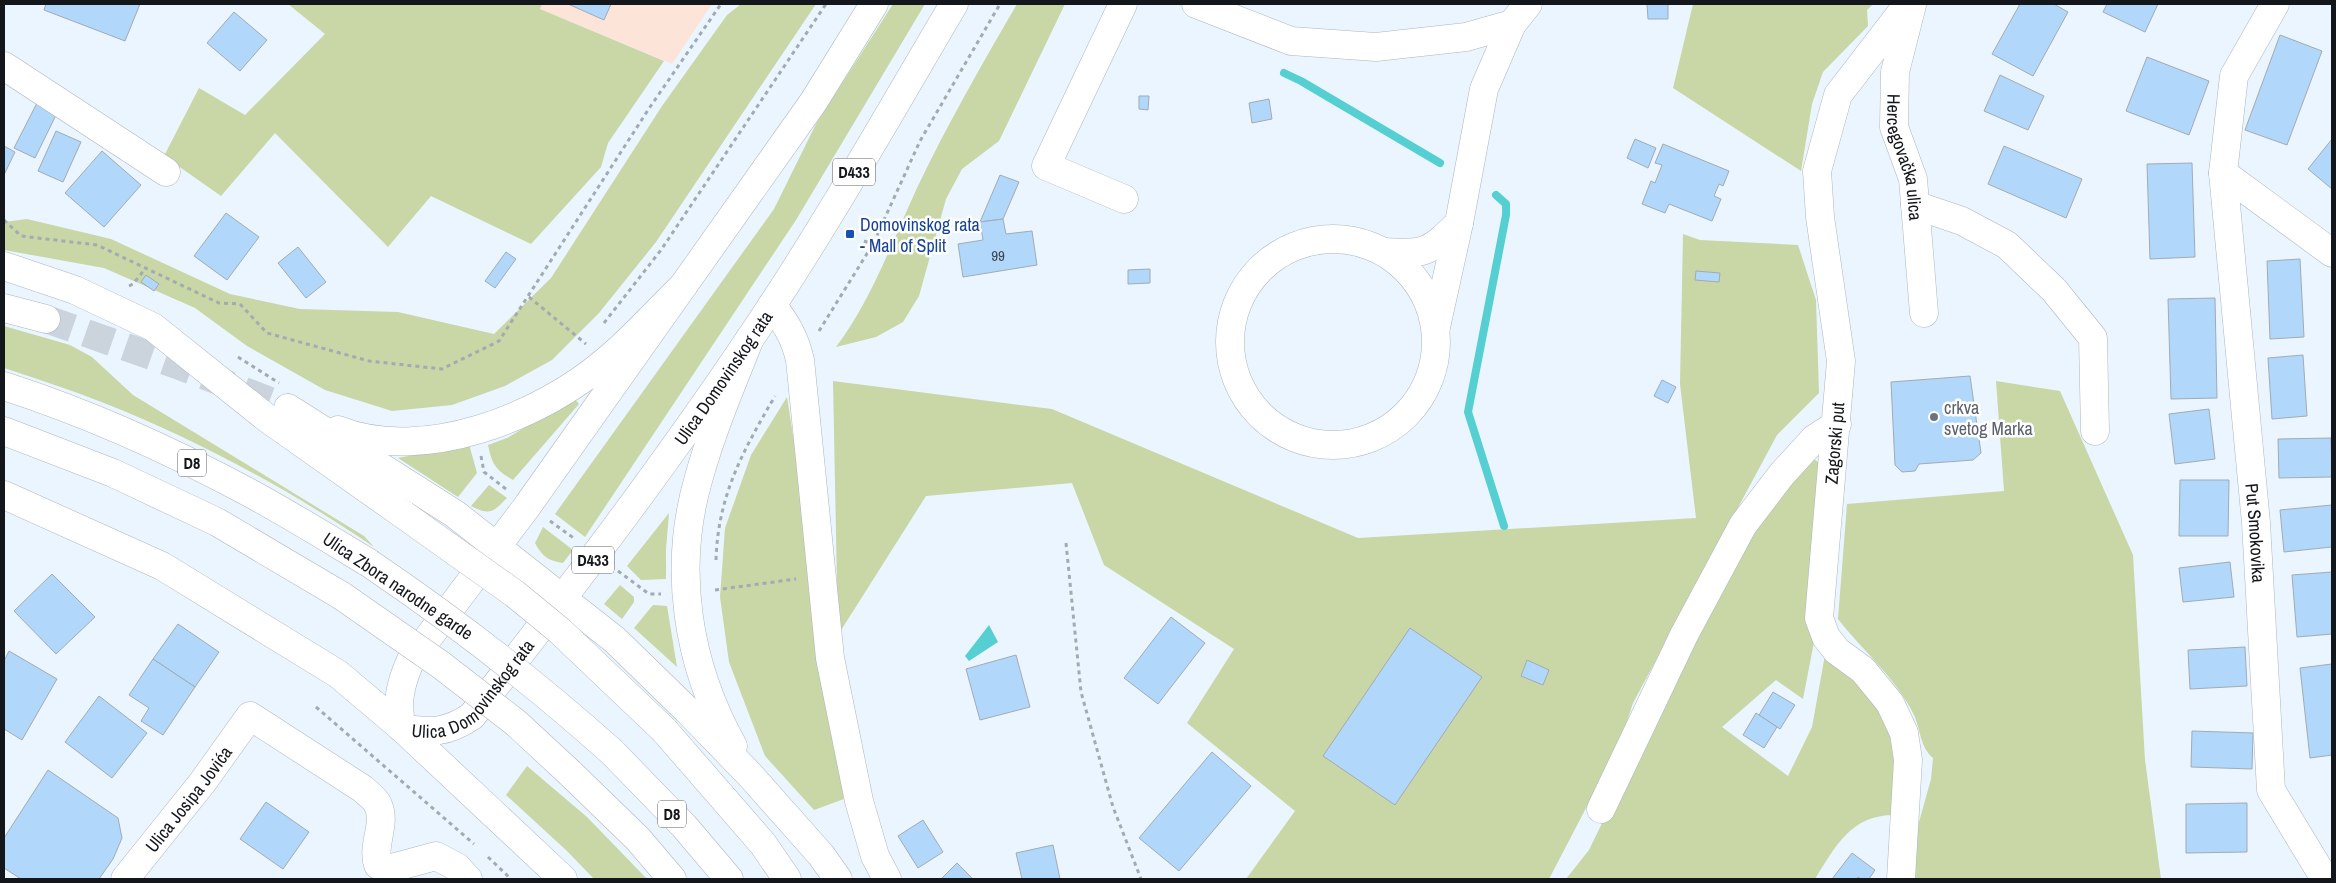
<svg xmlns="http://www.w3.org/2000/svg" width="2336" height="883" font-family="'Archivo Narrow',sans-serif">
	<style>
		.commercial { fill: #fce4d9 }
		.green { fill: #c9d6a5 }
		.water { fill: #55cfd2 }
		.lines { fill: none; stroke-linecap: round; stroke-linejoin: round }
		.stream { stroke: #55cfd2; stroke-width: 8 }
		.building { fill: #b1d7fb; stroke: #a1abb4 }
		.highway-tunnel { stroke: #cbd4dd; stroke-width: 28; stroke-dasharray: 28 14; stroke-linecap: butt }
		.minor-casing { stroke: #adb6bf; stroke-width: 29 }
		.major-casing { stroke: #adb6bf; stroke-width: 29 }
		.highway-casing { stroke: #adb6bf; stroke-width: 29 }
		.path { stroke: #a2aab2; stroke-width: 3; stroke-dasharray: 4 4; stroke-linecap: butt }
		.minor { stroke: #fff; stroke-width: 28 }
		.major { stroke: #fff; stroke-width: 28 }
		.highway { stroke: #fff; stroke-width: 28 }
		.highway-bridge-casing { stroke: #adb6bf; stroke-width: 29; stroke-linecap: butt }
		.highway-bridge { stroke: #fff; stroke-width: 28 }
		.transit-dot { fill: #1a4fb4; stroke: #fff; stroke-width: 2 }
		.worship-dot { fill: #6b7280; stroke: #fff; stroke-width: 2 }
		.labels { text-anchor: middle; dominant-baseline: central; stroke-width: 5; stroke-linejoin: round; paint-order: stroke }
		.number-label { font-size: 15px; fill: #3a4652 }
		.shield { fill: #fff; stroke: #5a5c5f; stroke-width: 1 }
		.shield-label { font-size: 16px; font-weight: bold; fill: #13161a }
		.street-label { font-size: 18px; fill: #13161a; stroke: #fff }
		.transit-label { font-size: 18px; fill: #164399; stroke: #fff; text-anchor: start }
		.worship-label { font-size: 18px; fill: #5b616d; stroke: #fff; text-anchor: start }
	</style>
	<rect width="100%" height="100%" fill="#ebf5ff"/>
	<polygon class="commercial" points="542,4 712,4 672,64 540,9"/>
	<g class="green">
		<polygon points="288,4 542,4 540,9 664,61 608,143 601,167 531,244 431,196 388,247 275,133 221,196 164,156 199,88 245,115 325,34"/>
		<polygon points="741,4 816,4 656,242 599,313 552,360 505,386 452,405 392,411 325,390 247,346 195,308 136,282 104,268 4,250 4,222 27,219 111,239 230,294 300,309 398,312 494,334 551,278 662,106 727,15"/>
		<polygon points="893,4 925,4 796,220 585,537 555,514 774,209 816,124"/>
		<path d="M1017,4H1065L999,141L962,169L946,199L919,296L903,322L876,337L836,347C871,301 893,240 917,188C947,125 982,64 1017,4Z"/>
		<polygon points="1693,4 1873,4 1867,10 1868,26 1823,72 1812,104 1801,171 1673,88"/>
		<polygon points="1683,234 1700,240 1798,245 1816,300 1819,393 1777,435 1633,703 1620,743 1549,879 1246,879 1295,811 1187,723 1234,649 1104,565 1072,483 926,496 838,635 833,381 1052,409 1358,538 1696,518 1680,384"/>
		<path d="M4,326L70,345L92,357L133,395L364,536L374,547C290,490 198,440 104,403C71,390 37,379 4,368Z"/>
		<path d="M1996,381L2060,391L2133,555L2145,760L2161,879H1912L1919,822L1931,779L1933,758C1919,746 1921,728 1913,713C1895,677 1862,650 1838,619L1847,504L2004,491Z"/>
		<polygon points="787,397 814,570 844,799 814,810 765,756 729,662 720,597 725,528 751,455"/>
		<path d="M574,398L579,404L513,480C496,470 492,465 488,445L507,438Z"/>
		<polygon points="469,444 477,473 458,497 398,458"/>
		<path d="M1814,459L1822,465L1814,642L1803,699L1776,680L1722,727L1788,776L1812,727L1825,655L1866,688L1894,738L1896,815C1852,814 1836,845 1815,879H1566L1589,850L1711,599L1790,474Z"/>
		<path d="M489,485L507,498C493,512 490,516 471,506Z"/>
		<polygon points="669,513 666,549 666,579 641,580 627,566"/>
		<path d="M543,527L573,550L563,563C548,561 542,556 535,543Z"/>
		<polygon points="620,585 634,597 634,602 622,619 604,604"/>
		<polygon points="653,605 667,606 677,667 634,628"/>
		<polygon points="527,766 587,817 647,879 594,879 567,851 506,795"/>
	</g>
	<polygon class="water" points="989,625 998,642 969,661 965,656"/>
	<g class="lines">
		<g class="stream">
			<polyline points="1284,73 1301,81 1440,163"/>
			<polyline points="1496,195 1506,204 1506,215 1468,412 1504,526"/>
		</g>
	</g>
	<g class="building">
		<polygon points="46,4 140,4 125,41 44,10"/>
		<polygon points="568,4 611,4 604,20"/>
		<polygon points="1647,4 1668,4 1668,19 1648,19"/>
		<polygon points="2020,4 2054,4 2068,12 2033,76 1992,54"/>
		<polygon points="2107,4 2158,4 2145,32 2103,12"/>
		<polygon points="234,12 267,40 240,71 207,43"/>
		<polygon points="2280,35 2322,51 2287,145 2245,130"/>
		<polygon points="2147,57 2209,81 2189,135 2126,111"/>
		<polygon points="2000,75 2044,96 2028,130 1984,111"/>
		<polygon points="1139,96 1149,96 1148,110 1139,109"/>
		<polygon points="1269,99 1272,119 1252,123 1249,103"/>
		<polygon points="38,101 58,111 35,158 14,148"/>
		<polygon points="56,131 81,142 63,182 38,171"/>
		<polygon points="1635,139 1656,148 1648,168 1627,158"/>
		<polygon points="2332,139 2332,189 2308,169"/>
		<polygon points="1663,144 1729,171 1723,186 1719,184 1714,196 1721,199 1712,221 1669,204 1665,213 1642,204 1651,181 1655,183 1662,165 1655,163"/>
		<polygon points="4,146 15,152 4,175"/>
		<polygon points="2004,146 2082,179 2066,218 1988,184"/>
		<polygon points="102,151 141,185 104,227 65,193"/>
		<polygon points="2192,163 2195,257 2150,259 2147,164"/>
		<polygon points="1000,175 1019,182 1003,219 980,222"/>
		<polygon points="226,213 259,237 227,280 194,256"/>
		<polygon points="1003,219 1006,234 1032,231 1037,265 963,277 958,244 983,240 980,222"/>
		<polygon points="298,247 326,282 306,298 278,263"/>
		<polygon points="506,252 516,259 495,288 485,281"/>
		<polygon points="2300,259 2304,337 2270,339 2267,261"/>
		<polygon points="1150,269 1150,283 1128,284 1128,270"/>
		<polygon points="1696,271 1720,273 1719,282 1695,280"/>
		<polygon points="146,275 159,284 154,291 141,282"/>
		<polygon points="2215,298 2217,398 2171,399 2168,299"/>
		<polygon points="2303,355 2307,416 2272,419 2268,358"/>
		<polygon points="1970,376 1981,453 1973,460 1919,464 1915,471 1902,472 1895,465 1891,382"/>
		<polygon points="1662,380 1676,387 1668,403 1654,396"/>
		<polygon points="2209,409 2215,459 2175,464 2169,414"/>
		<polygon points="2331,438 2332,477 2279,478 2278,439"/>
		<polygon points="2180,480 2229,480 2228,536 2179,536"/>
		<polygon points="2332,505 2332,547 2284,552 2280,510"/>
		<polygon points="2230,562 2234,597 2183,602 2179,568"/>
		<polygon points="2332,572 2332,634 2297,637 2292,575"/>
		<polygon points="52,574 95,617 56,654 14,611"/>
		<polygon points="1171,617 1205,643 1158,704 1124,678"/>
		<polygon points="178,624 219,652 195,687 153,659"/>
		<polygon points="1410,628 1482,677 1395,805 1323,756"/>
		<polygon points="2245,647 2247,686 2190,689 2188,650"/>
		<polygon points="9,651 57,679 22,740 4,729 4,661"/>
		<polygon points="1016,655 1030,707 980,720 966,669"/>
		<polygon points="153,659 195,687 163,735 141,721 149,708 129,695"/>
		<polygon points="1527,660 1549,670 1543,685 1521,676"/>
		<polygon points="2332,664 2332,755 2310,758 2300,668"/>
		<polygon points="1773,692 1795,705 1780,729 1759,715"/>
		<polygon points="99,696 147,733 112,778 65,742"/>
		<polygon points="1756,713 1777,727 1764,748 1743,735"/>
		<polygon points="2192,731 2253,733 2252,769 2191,767"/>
		<polygon points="1212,752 1251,786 1179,871 1139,838"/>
		<polygon points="48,770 118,818 122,838 113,859 99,879 21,879 4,868 4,838"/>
		<polygon points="266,802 309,832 283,869 240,839"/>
		<polygon points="2247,803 2247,852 2186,853 2186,804"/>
		<polygon points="923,820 943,852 918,868 898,836"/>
		<polygon points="1053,845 1060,879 1022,879 1016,853"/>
		<polygon points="1852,853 1875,870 1869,879 1861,879 1858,877 1856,879 1832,879"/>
		<polygon points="957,863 973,879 941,879"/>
	</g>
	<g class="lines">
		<polyline class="highway-tunnel" points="46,319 177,365 288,408"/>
		<g class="minor-casing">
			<g id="minor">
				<polyline points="1123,4 1046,166 1124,199"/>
				<polyline points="1196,4 1291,41 1376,47 1466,37 1512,24 1528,4"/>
				<path id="s1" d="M2275,4L2234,76L2223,173L2256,523L2271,790L2325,879"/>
				<path id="s2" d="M1912,5L1895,72L1894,127L1913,179L1924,313"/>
				<polyline points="4,66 166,172"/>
				<polyline points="2223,173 2332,253"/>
				<polyline points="1915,205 1962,221 2007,245 2054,290 2093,338 2095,431"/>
				<circle cx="1333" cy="342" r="103"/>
				<path d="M1384,252C1425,255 1430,252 1459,223"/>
				<path d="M772,305C786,323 795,338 800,360L830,658L859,801L875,856L887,879"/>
				<polyline points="1436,327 1459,223 1484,89 1512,24"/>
				<polyline points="1601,809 1684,635 1743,525 1782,474 1814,439 1837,424"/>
				<path id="s3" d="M125,879L202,783L250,716L363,789C367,793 374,798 377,803C388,823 371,845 378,865L388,869L436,856L457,867L468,879"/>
				<path id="s4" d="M1901,879L1908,760L1904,733L1890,703L1863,670L1837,651L1826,637L1819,618L1841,361L1820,217L1817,171L1838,95L1908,4"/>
			</g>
		</g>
		<g class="major-casing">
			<g id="major">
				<path id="s5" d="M874,4L814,101L528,505L410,662C400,685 396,703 402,728C431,733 447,733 472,716C576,582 680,446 773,304C837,206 895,104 954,4"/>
			</g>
		</g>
		<g class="highway-casing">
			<g id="highway">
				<polyline points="4,266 75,290 153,327 268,419 404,515"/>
				<polyline points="4,308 46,319"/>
				<path d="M4,386C88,413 170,450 248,492C289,514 329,539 369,563"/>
				<polyline points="288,408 455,514 615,640 688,711 750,775 821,855 838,879"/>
				<path d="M338,430C423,464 541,417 607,360C634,338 658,310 683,286"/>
				<polyline points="4,431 113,473 217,522 342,596"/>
				<polyline points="4,495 162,566 338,674 402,728 563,879"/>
				<polyline points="664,730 763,844 787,879"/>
				<path d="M733,746C687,664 672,568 699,477C712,430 732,384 750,338"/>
				<polyline points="612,752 684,826 729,879"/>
				<polyline points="570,773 638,839 672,879"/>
			</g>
		</g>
		<g class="path">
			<polyline points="4,220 21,236 97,245 219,303 240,304 267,333 369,361 442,369 499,341 650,107 721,4"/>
			<polyline points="864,241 873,244"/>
			<polyline points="129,286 133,284 145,269"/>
			<polyline points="529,297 586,344"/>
			<polyline points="604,323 661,250 826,4"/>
			<polyline points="819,331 873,244 920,141 1000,4"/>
			<polyline points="238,357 279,383"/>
			<polyline points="481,456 484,472 506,489"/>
			<polyline points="550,521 575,539"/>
			<polyline points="1066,543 1081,692 1113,807 1141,879"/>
			<path d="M716,560C718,495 743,451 775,396"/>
			<polyline points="618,571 649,594 661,594"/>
			<polyline points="715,590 796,579"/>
			<polyline points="316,707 474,844"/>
			<polyline points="488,857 511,879"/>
		</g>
		<use href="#minor" class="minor"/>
		<use href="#major" class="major"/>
		<use href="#highway" class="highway"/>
		<g class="highway-bridge-casing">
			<g id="highway-bridge">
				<polyline points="404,515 515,594 560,631 664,730"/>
				<path d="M369,563C456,622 534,682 612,752"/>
				<polyline points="342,596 441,665 516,723 570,773"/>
			</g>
		</g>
		<use href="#highway-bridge" class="highway-bridge"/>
	</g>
	<rect class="transit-dot" x="845" y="229" width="10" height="10" rx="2.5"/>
	<circle class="worship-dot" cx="1934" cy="417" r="5"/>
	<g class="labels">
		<g class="number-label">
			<text x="998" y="255">99</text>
		</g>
		<g class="shield">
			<rect x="833" y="158.5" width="42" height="27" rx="4"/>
			<rect x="178" y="449.5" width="28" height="27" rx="4"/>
			<rect x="572" y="546.5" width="42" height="27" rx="4"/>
			<rect x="658" y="800.5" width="28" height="27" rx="4"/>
		</g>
		<g class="shield-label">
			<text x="854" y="172">D433</text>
			<text x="192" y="463">D8</text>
			<text x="593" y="560">D433</text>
			<text x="672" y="814">D8</text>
		</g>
		<g class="street-label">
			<text stroke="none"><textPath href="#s2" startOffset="156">Hercegovačka ulica</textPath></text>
			<text stroke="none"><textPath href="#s5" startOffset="1368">Ulica Domovinskog rata</textPath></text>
			<text stroke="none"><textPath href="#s4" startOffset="468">Zagorski put</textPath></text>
			<text stroke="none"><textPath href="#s1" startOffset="542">Put Smokovika</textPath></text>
			<text transform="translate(398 586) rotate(34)">Ulica Zbora narodne garde</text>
			<text stroke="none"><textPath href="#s5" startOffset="962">Ulica Domovinskog rata</textPath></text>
			<text stroke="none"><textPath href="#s3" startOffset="102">Ulica Josipa Jovića</textPath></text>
		</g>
		<g class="transit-label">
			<text x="860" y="224">Domovinskog rata<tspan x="860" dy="21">- Mall of Split</tspan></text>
		</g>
		<g class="worship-label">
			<text x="1944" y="407">crkva<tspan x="1944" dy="21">svetog Marka</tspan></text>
		</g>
	</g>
	<rect width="2336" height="883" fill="none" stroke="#13161a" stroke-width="10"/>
</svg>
